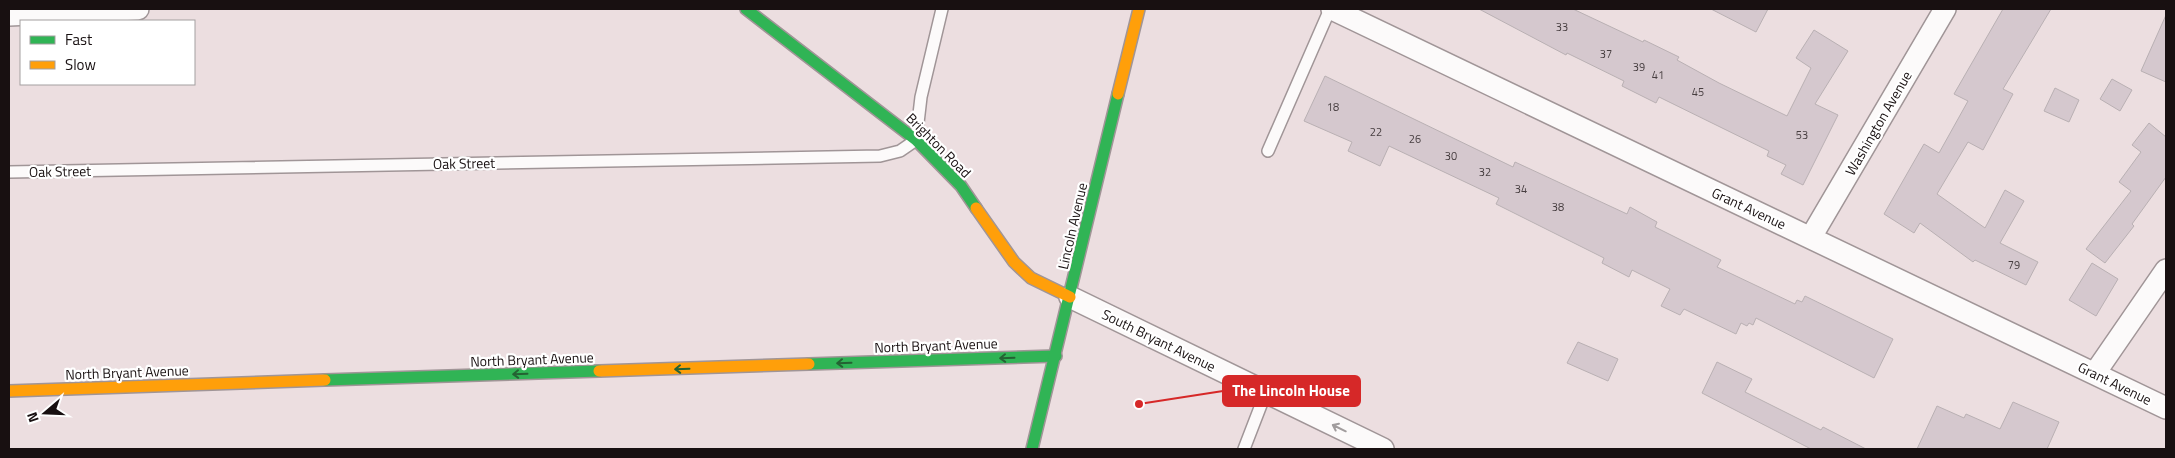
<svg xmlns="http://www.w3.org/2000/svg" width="2175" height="458" font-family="'Titillium Web',sans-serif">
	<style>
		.building { fill: #d5c8ce; stroke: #b9b0b3 }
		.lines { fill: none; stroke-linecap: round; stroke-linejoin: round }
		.lane-casing { stroke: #a09597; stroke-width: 14 }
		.street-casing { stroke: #a09597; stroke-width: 24 }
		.fast-casing { stroke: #a09597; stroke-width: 14 }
		.slow-casing { stroke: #a09597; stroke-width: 14 }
		.lane { stroke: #fcfafa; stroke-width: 11 }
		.street { stroke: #fcfafa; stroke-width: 21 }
		.fast { stroke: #30b455; stroke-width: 11 }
		.slow { stroke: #ff9f0a; stroke-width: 11 }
		.oneway { stroke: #246233 }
		.oneway2 { stroke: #a19c9d }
		.labels { text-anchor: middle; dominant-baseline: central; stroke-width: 4.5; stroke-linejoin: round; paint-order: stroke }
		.number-label { font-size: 11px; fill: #473e40 }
		.street-label { font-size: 14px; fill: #181011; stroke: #fff }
		.leader { fill: none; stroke: #d62828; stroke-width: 2 }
		.callout-dot { fill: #d62828; stroke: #fff; stroke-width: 2 }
		.callout { fill: #d62828; stroke: #d62828; stroke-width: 2 }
		.callout-label { font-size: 15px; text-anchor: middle; font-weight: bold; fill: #fff }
	</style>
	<rect width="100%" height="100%" fill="#ecdee0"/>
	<g class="building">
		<polygon points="1479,9 1573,9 1643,42 1644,40 1679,57 1677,60 1719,83 1787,116 1811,68 1796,58 1814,30 1848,51 1815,104 1838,115 1803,185 1781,174 1786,165 1767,156 1769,151 1659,97 1656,103 1622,86 1624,81 1567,53 1566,55"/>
		<polygon points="1711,9 1768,9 1756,32"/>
		<polygon points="2003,9 2051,9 2003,89 2013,94 1983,150 1968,142 1937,194 1985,228 2005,190 2024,201 2000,243 2038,262 2026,285 1975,260 1973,262 1920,223 1914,233 1884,214 1924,144 1939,153 1968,101 1954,94"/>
		<polygon points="2166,15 2166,82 2141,71"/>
		<polygon points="1325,76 1513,167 1515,162 1627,214 1630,207 1657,222 1655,227 1721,260 1717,267 1795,304 1797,300 1802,302 1805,296 1893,339 1874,378 1756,318 1753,325 1749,323 1747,326 1741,323 1736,334 1684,309 1680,315 1661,306 1670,289 1632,270 1629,277 1602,263 1604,258 1496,204 1499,198 1389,146 1380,166 1348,151 1352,142 1304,121"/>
		<polygon points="2112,79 2132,90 2120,111 2100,99"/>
		<polygon points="2055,88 2079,100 2069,122 2044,111"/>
		<polygon points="2149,123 2166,137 2166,177 2132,224 2134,226 2105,263 2086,249 2131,191 2119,182 2141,152 2132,145"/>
		<polygon points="2092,263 2118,279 2096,316 2069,300"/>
		<polygon points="1578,342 1618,359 1608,381 1567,363"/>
		<polygon points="1717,362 1752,379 1745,392 1821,430 1823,427 1866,449 1811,449 1702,393"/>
		<polygon points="2013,402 2059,422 2047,449 1917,449 1937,406 1964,418 1966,414 2000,429"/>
	</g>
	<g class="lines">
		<g class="lane-casing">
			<g id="lane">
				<polyline points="1268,151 1330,9"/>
				<polyline points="9,172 880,156 900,151 916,140 921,97 942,9"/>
				<polyline points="1244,449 1266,392"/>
			</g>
		</g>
		<g class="street-casing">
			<g id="street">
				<polyline points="1332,9 2166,408"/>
				<polyline points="9,15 138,9"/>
				<polyline points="1811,237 1945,9"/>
				<polyline points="1070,297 1383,449"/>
				<polyline points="2095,373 2166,270"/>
			</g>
		</g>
		<g class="fast-casing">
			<g id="fast">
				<polyline points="746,9 916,140 961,186 976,208"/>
				<polyline points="809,364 1056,356"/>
				<polyline points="325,380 599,371"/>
				<polyline points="1032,449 1118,94"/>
			</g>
		</g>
		<g class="slow-casing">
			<g id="slow">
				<polyline points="1118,94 1139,9"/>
				<polyline points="976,208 1014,262 1031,278 1070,297"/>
				<polyline points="599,371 809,364"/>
				<polyline points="9,391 325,380"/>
			</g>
		</g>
		<use href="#lane" class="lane"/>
		<use href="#street" class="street"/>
		<use href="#fast" class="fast"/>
		<use href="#slow" class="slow"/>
	</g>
	<defs><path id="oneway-shaft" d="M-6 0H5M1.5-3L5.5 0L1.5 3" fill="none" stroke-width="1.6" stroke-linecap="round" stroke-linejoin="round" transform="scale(1.25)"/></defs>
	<g class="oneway">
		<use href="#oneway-shaft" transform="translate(1007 358) rotate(178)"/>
		<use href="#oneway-shaft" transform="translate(844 363) rotate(178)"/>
		<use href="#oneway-shaft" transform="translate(682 369) rotate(178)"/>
		<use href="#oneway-shaft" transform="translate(520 374) rotate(178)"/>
	</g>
	<use class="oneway2" href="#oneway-shaft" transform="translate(1339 428) rotate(-154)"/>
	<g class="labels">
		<g class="number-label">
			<text x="1562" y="27">33</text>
			<text x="1606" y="54">37</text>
			<text x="1639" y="67">39</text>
			<text x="1658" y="75">41</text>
			<text x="1698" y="92">45</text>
			<text x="1333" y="107">18</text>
			<text x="1376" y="132">22</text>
			<text x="1802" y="135">53</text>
			<text x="1415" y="139">26</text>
			<text x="1451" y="156">30</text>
			<text x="1485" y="172">32</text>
			<text x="1521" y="189">34</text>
			<text x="1558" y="207">38</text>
			<text x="2014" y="265">79</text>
		</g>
		<g class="street-label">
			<text transform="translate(1878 123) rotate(-60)">Washington Avenue</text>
			<text transform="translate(939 145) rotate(45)">Brighton Road</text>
			<text transform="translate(464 163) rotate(-1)">Oak Street</text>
			<text transform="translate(60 171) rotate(-1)">Oak Street</text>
			<text transform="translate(1749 208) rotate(25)">Grant Avenue</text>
			<text transform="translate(1072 226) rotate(-77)">Lincoln Avenue</text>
			<text transform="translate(1159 340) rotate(26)">South Bryant Avenue</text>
			<text transform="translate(936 345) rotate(-2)">North Bryant Avenue</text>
			<text transform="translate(532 359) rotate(-2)">North Bryant Avenue</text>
			<text transform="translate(127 372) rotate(-2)">North Bryant Avenue</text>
			<text transform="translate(2115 383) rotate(26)">Grant Avenue</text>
		</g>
	</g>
	<path class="leader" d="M1139 404L1223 391"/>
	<circle class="callout-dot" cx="1139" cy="404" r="5"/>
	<rect class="callout" x="1223" y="376" width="137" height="30" rx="5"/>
	<g class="callout-label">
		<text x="1291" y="396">The Lincoln House</text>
	</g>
	<rect width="2175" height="458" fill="none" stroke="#181011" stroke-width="20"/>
	<rect x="20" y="20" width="175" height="65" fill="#ffffff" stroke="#a39fa0"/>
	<rect x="30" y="36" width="25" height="8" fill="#30b455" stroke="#a39fa0"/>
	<text x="65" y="45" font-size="15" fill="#181011">Fast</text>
	<rect x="30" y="61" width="25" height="8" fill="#ff9f0a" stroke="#a39fa0"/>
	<text x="65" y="70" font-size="15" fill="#181011">Slow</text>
	<g transform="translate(45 413) rotate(251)" stroke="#ffffff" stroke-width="4" paint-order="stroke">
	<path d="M0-4L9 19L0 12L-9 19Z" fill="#181011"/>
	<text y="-8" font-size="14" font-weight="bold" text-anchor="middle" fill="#181011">N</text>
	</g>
</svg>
